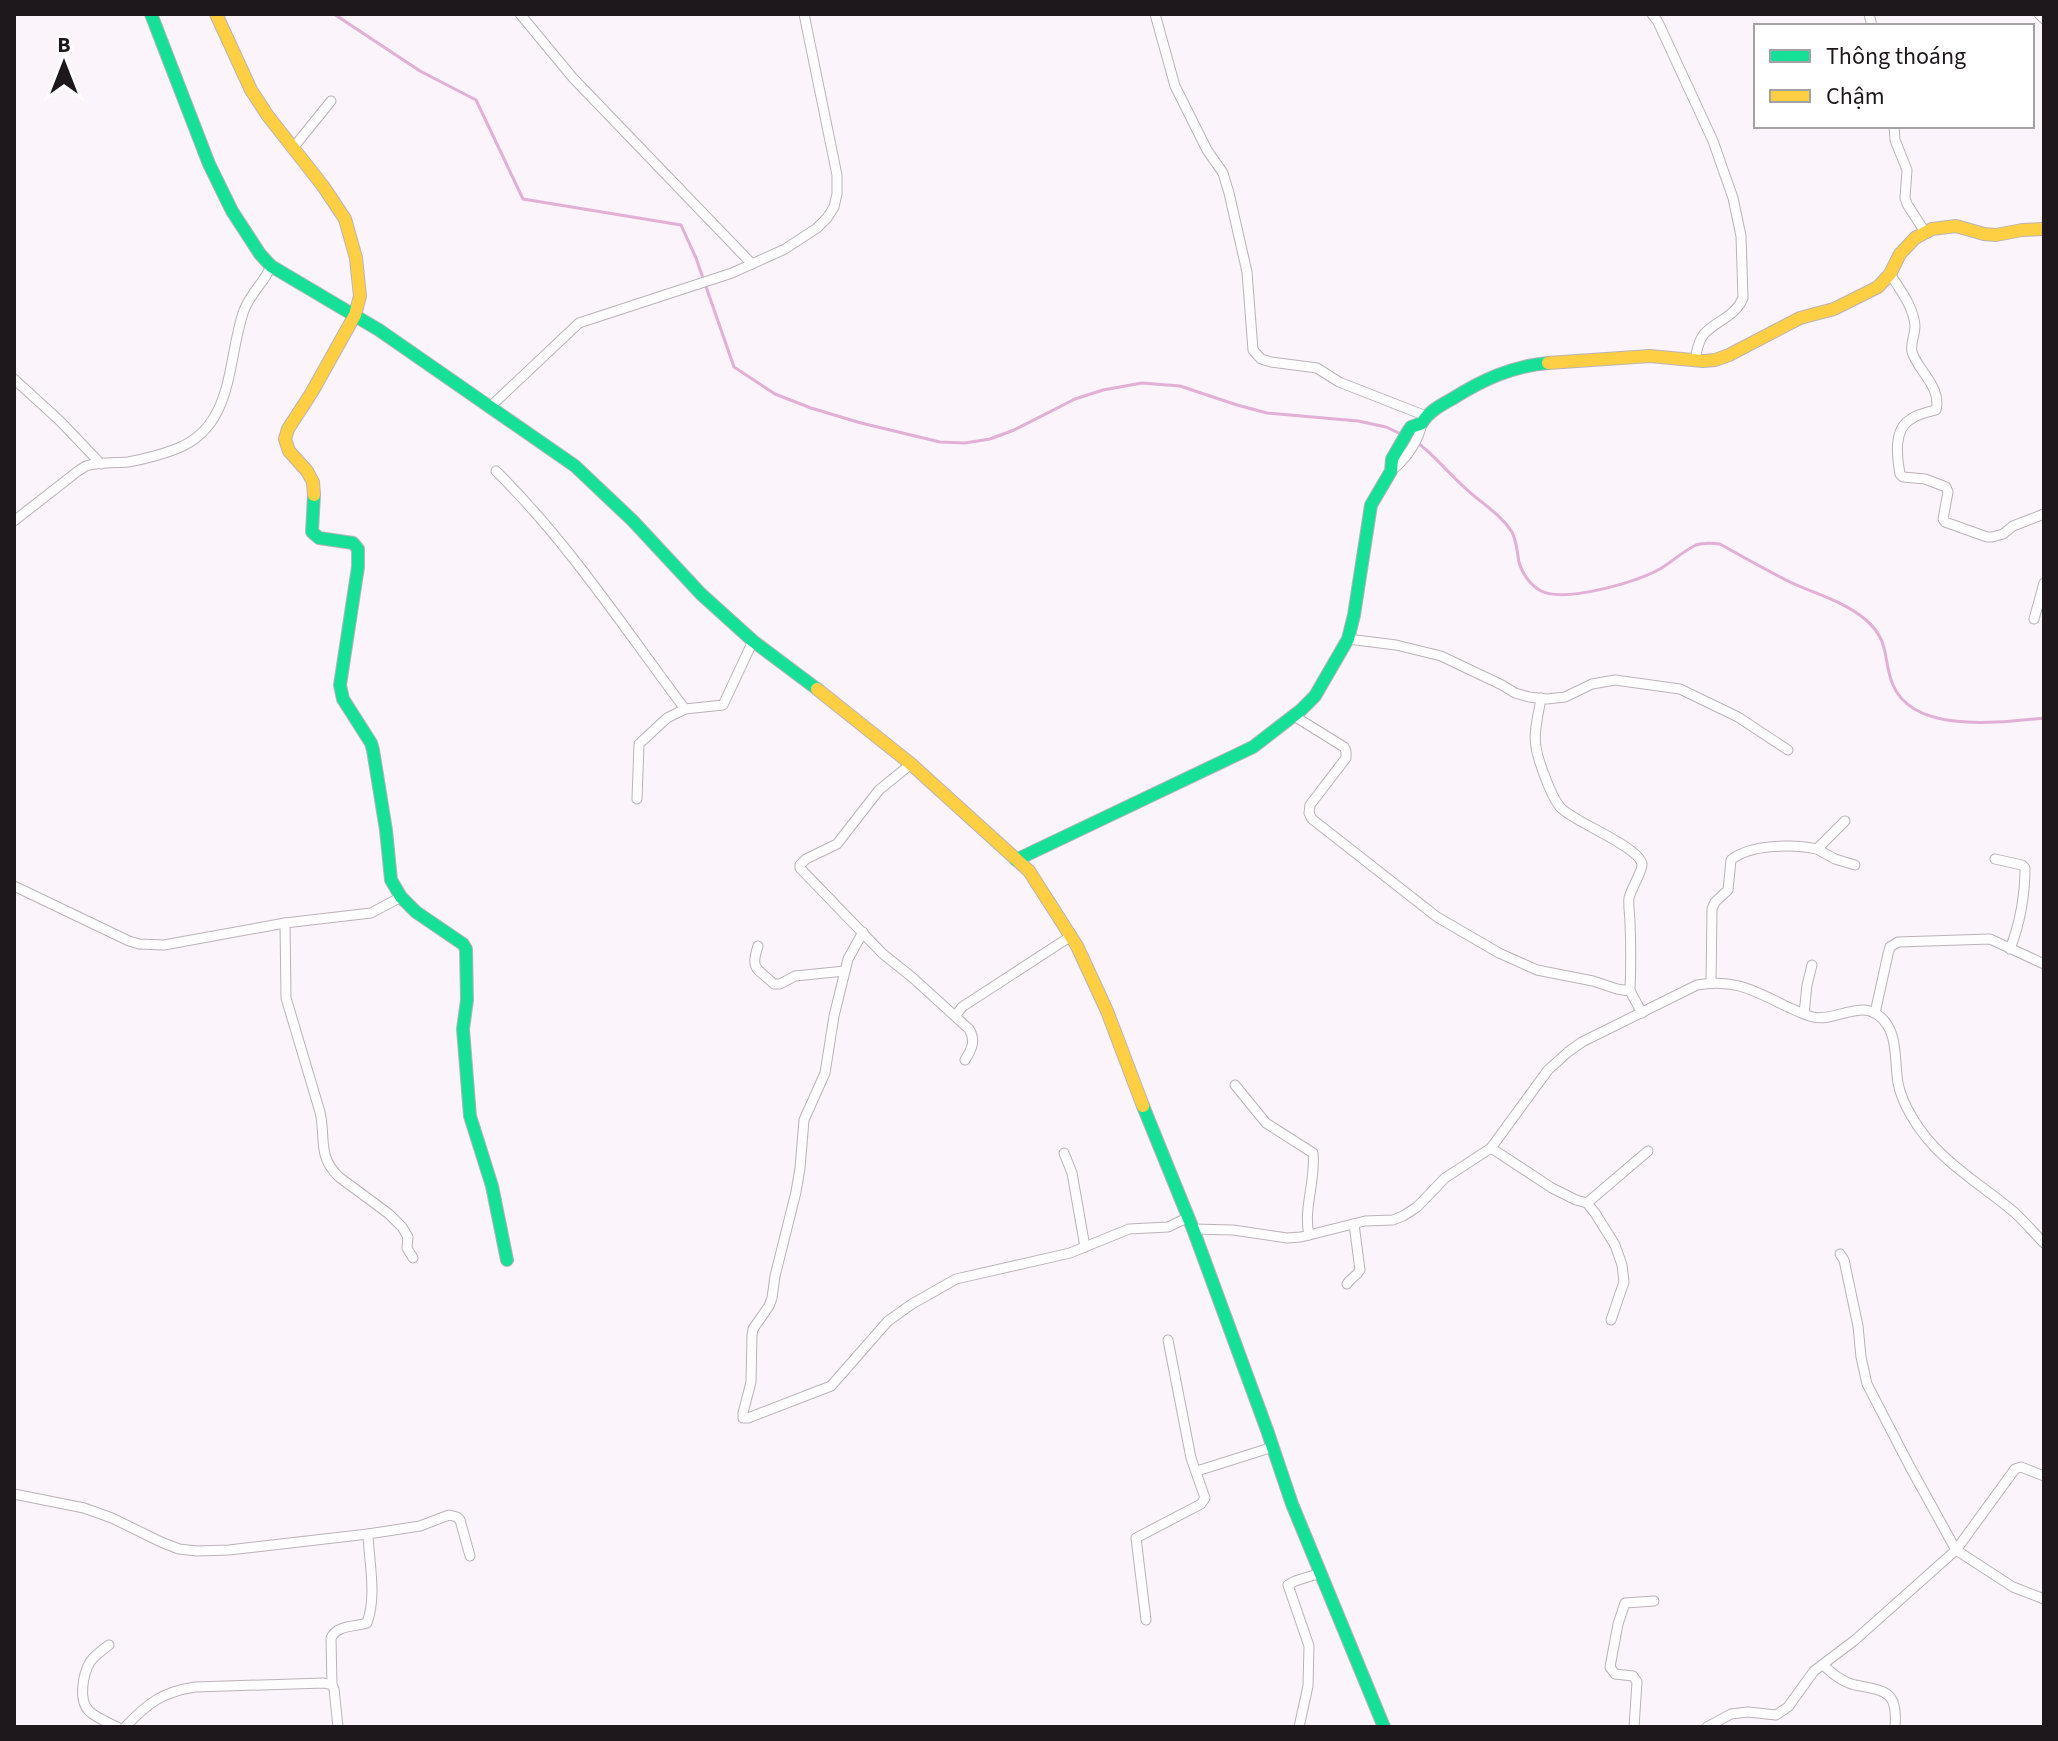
<svg xmlns="http://www.w3.org/2000/svg" width="2058" height="1741" font-family="'Source Sans 3',sans-serif">
	<style>
		.lines { fill: none; stroke-linecap: round; stroke-linejoin: round }
		.stream { stroke: #e2afd6; stroke-width: 3 }
		.street-casing { stroke: #bab3b8; stroke-width: 11 }
		.fast-casing { stroke: #bab3b8; stroke-width: 14 }
		.slow-casing { stroke: #bab3b8; stroke-width: 14 }
		.street { stroke: #fefdfe; stroke-width: 9 }
		.fast { stroke: #16e098; stroke-width: 12 }
		.slow { stroke: #ffcf43; stroke-width: 12 }
	</style>
	<rect width="100%" height="100%" fill="#fbf4fa"/>
	<g class="lines">
		<g class="stream">
			<polyline points="334,14 420,71 476,100 523,199 681,225 696,258 734,367 775,394 811,408 861,423 940,442 965,443 990,439 1014,430 1075,399 1103,390 1142,383 1180,386 1237,405 1267,413 1358,421 1386,427 1401,434"/>
			<path d="M1408,437C1429,448 1445,470 1463,486C1479,502 1500,513 1512,532C1517,542 1517,552 1519,562C1522,573 1530,585 1541,591C1566,603 1636,582 1660,569C1672,562 1683,551 1696,545C1704,542 1712,543 1720,544C1743,557 1766,570 1790,582C1815,594 1844,601 1866,620C1891,642 1882,658 1893,685C1914,735 2002,722 2044,718"/>
		</g>
		<g class="street-casing">
			<g id="street">
				<polyline points="520,14 573,78 752,264"/>
				<polyline points="1155,14 1175,86 1207,150 1223,173 1229,193 1247,272 1253,350 1261,359 1271,362 1317,368 1339,382 1426,416"/>
				<path d="M1652,14L1658,22L1713,141L1733,198L1741,236L1743,298C1735,317 1717,320 1704,334C1698,341 1697,351 1695,359"/>
				<polyline points="1869,14 1872,26"/>
				<polyline points="2039,14 2044,19"/>
				<polyline points="1894,126 1895,140 1907,170 1905,198 1907,204 1925,232"/>
				<polyline points="293,148 331,101"/>
				<path d="M1890,274C1900,289 1914,308 1915,326C1915,335 1910,344 1912,352C1918,371 1942,387 1936,410C1928,412 1918,414 1911,419C1893,429 1897,457 1900,474L1903,477L1925,479L1946,487L1948,492L1943,519L1945,522L1987,537H1992L2003,534L2013,526L2044,514"/>
				<polyline points="14,379 60,421 101,464"/>
				<polyline points="491,406 579,323 732,273 785,249 817,228 827,218 834,207 837,194 837,175 804,14"/>
				<path d="M496,471C568,542 624,628 685,709L723,705L753,641"/>
				<path d="M1391,471C1405,460 1419,441 1422,423"/>
				<path d="M14,521L78,471L86,466C100,462 114,463 128,462C145,459 160,455 176,449C234,427 227,362 243,313C250,292 264,284 271,266"/>
				<polyline points="2034,619 2044,583"/>
				<polyline points="1348,639 1396,645 1441,656 1502,685 1515,693 1529,697 1547,699 1565,697 1592,684 1615,680 1680,689 1738,717 1788,750"/>
				<path d="M1541,698C1539,712 1533,732 1536,747C1538,760 1552,800 1562,809C1577,823 1639,847 1642,864C1643,870 1631,889 1629,898C1628,906 1630,915 1630,923C1631,945 1631,968 1630,991"/>
				<polyline points="1294,716 1344,747 1346,751 1346,758 1310,805 1309,813 1312,819 1437,917 1499,953 1537,970 1593,981 1617,989 1630,991 1642,1013"/>
				<path d="M911,764L879,790L837,844L806,859L800,865V868L883,954L913,978L969,1029C976,1040 972,1049 965,1060"/>
				<polyline points="637,799 639,744 667,718 685,709"/>
				<polyline points="1817,849 1835,859 1855,865"/>
				<path d="M1995,859L2022,865L2025,868C2025,897 2020,923 2010,949"/>
				<polyline points="14,886 129,941 139,944 164,945 285,923"/>
				<path d="M401,897L371,913L285,923L286,998L320,1112C326,1138 317,1156 339,1177L389,1214L402,1227L408,1237L407,1248L413,1258"/>
				<polyline points="863,932 848,959 834,1016 825,1073 804,1120 800,1168 796,1192 775,1276 772,1298 769,1306 753,1329 752,1335 751,1382 743,1413 743,1418 748,1418 831,1386 888,1321 912,1304 956,1279 1070,1253 1129,1229 1168,1227 1187,1218"/>
				<path d="M758,946C750,970 757,968 774,984H780L795,976L845,971"/>
				<path d="M1711,983L1712,909L1715,902L1728,890L1731,860C1750,844 1794,844 1817,849L1845,821"/>
				<polyline points="1875,1013 1888,954 1890,947 1898,942 1990,939 2044,964"/>
				<polyline points="1804,1014 1807,985 1812,965"/>
				<polyline points="956,1015 962,1007 1071,936"/>
				<path d="M1235,1085L1266,1123L1313,1153C1316,1181 1303,1208 1309,1235"/>
				<polyline points="1491,1148 1552,1188 1576,1200 1587,1203 1595,1213 1615,1245 1622,1265 1624,1282 1611,1320"/>
				<polyline points="1064,1153 1072,1173 1085,1247"/>
				<polyline points="1587,1203 1648,1151"/>
				<path d="M1193,1229L1233,1230L1287,1238L1301,1237L1365,1221L1393,1220L1403,1216L1417,1207L1445,1178L1491,1148L1548,1070L1568,1052L1582,1042L1697,985C1737,978 1756,992 1790,1008C1797,1011 1805,1015 1813,1017C1834,1022 1858,1001 1878,1015C1899,1030 1894,1060 1898,1083C1900,1094 1906,1107 1912,1117C1936,1159 1978,1182 2014,1212C2025,1222 2034,1233 2044,1243"/>
				<polyline points="1840,1254 1844,1260 1858,1326 1861,1357 1867,1384 1909,1465 1956,1550 2013,1587 2044,1599"/>
				<path d="M1347,1284C1350,1278 1356,1277 1360,1270L1354,1224"/>
				<polyline points="1197,1471 1273,1447"/>
				<polyline points="14,1494 84,1508 112,1518 161,1542 179,1549 197,1551 229,1550 368,1534 420,1526 449,1515 457,1517 460,1520 470,1556"/>
				<polyline points="1146,1620 1136,1538 1201,1504 1205,1498 1191,1458 1168,1340"/>
				<path d="M109,1645C102,1650 95,1655 90,1662C83,1674 78,1700 89,1711C96,1718 108,1722 117,1727"/>
				<path d="M1823,1665C1832,1673 1842,1682 1855,1685C1885,1691 1898,1690 1895,1727"/>
				<path d="M332,1685L331,1638C337,1625 354,1627 367,1623C377,1595 369,1563 368,1534"/>
				<path d="M125,1727C148,1703 162,1692 195,1687L324,1683L332,1685L334,1689L338,1727"/>
				<polyline points="1299,1727 1308,1686 1309,1646 1288,1585 1295,1581 1321,1573"/>
				<polyline points="1634,1727 1637,1682 1633,1676 1615,1674 1610,1667 1618,1624 1625,1603 1654,1601"/>
				<polyline points="1707,1727 1731,1714 1748,1712 1776,1715 1788,1707 1814,1671 1855,1640 1956,1550 2015,1469 2021,1467 2044,1476"/>
			</g>
		</g>
		<g class="fast-casing">
			<g id="fast">
				<polyline points="151,14 209,164 232,211 260,254 271,266 379,330 575,466 633,521 701,594 753,641 817,689"/>
				<polyline points="314,495 312,532 319,538 353,543 358,549 358,567 340,685 343,699 371,743 373,750 386,830 391,880 401,897 416,912 463,944 466,949 467,1000 463,1029 470,1116 492,1186 507,1260"/>
				<path d="M1016,860L1253,747L1301,710L1315,696L1348,639L1354,615L1371,505L1391,471L1392,459L1407,433L1411,427L1422,423C1428,412 1441,405 1452,399C1482,380 1512,366 1548,363"/>
				<polyline points="1143,1106 1193,1229 1267,1430 1292,1504 1384,1727"/>
			</g>
		</g>
		<g class="slow-casing">
			<g id="slow">
				<polyline points="216,14 251,90 268,116 323,186 345,219 356,258 360,296 355,315 312,392 288,429 285,439 289,451 307,471 313,482 314,495"/>
				<polyline points="1548,363 1650,356 1703,361 1715,360 1729,355 1800,318 1834,309 1878,287 1890,274 1900,254 1915,238 1932,229 1956,226 1984,234 1996,235 2022,230 2044,229"/>
				<polyline points="817,689 911,764 1029,871 1077,946 1107,1011 1143,1106"/>
			</g>
		</g>
		<use href="#street" class="street"/>
		<use href="#fast" class="fast"/>
		<use href="#slow" class="slow"/>
	</g>
	<rect width="2058" height="1741" fill="none" stroke="#1e171c" stroke-width="32"/>
	<rect x="1754" y="24" width="280" height="104" fill="#ffffff" stroke="#a5a2a4" stroke-width="2"/>
	<rect x="1770" y="50" width="40" height="12" fill="#16e098" stroke="#a5a2a4" stroke-width="2"/>
	<text x="1826" y="64" font-size="24" fill="#1e171c">Thông thoáng</text>
	<rect x="1770" y="90" width="40" height="12" fill="#ffcf43" stroke="#a5a2a4" stroke-width="2"/>
	<text x="1826" y="104" font-size="24" fill="#1e171c">Chậm</text>
	<g transform="translate(64 64)" stroke="#ffffff" stroke-width="6" paint-order="stroke">
	<path d="M0-6L14 30L0 20L-14 30Z" fill="#1e171c"/>
	<text y="-12" font-size="22" font-weight="bold" text-anchor="middle" fill="#1e171c">B</text>
	</g>
</svg>
